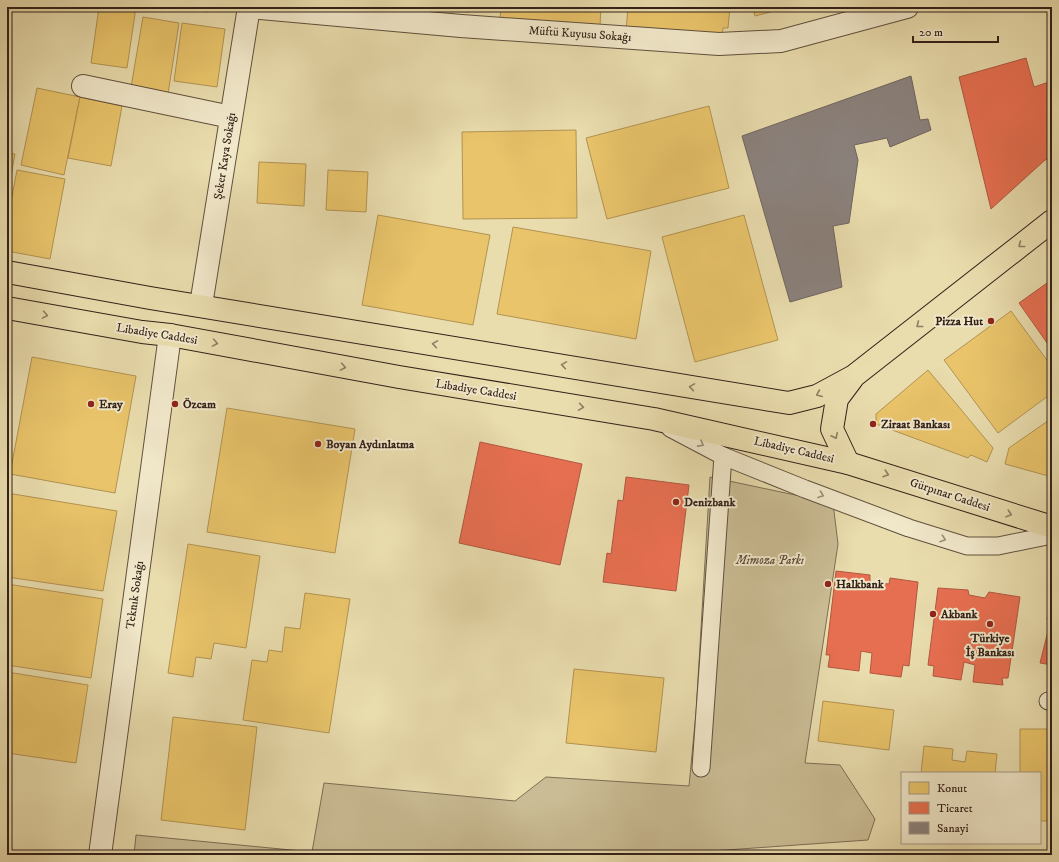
<svg xmlns="http://www.w3.org/2000/svg" width="1059" height="862" font-family="'IM FELL DW Pica',serif">
	<style>
		.green { fill: #cabc94; stroke: #7e6e56 }
		.homes { fill: #e9c46a; stroke: #b29352 }
		.shops { fill: #e76f51; stroke: #b15840 }
		.industry { fill: #8a817c; stroke: #70645e }
		.lines { fill: none; stroke-linecap: round; stroke-linejoin: round }
		.lane-casing { stroke: #60503e; stroke-width: 19 }
		.street-casing { stroke: #60503e; stroke-width: 24 }
		.primary-casing { stroke: #332119; stroke-width: 24 }
		.lane { stroke: #f1e8ca; stroke-width: 17 }
		.street { stroke: #f1e8ca; stroke-width: 22 }
		.primary { stroke: #e9dcad; stroke-width: 22 }
		.oneway { stroke: #8e7e63 }
		.oneway2 { stroke: #9c8e7a }
		.poi-dot { fill: #8f2418; stroke: #f1e8ca; stroke-width: 1.5 }
		.labels { text-anchor: middle; dominant-baseline: central; stroke-width: 4; stroke-linejoin: round; paint-order: stroke }
		.street-label { font-size: 12px; fill: #332119; stroke: #f1e8ca }
		.poi-label { font-size: 12px; font-weight: bold; fill: #332119; stroke: #f1e8ca; text-anchor: start }
		.park-label { font-size: 12px; font-style: italic; fill: #594838; stroke: #f1e8ca }
	</style>
	<rect width="100%" height="100%" fill="#e9dcad"/>
	<filter id="stains"><feTurbulence type="fractalNoise" baseFrequency=".005" numOctaves="4"/><feColorMatrix values="0 0 0 0 .2 0 0 0 0 .09 0 0 0 0 .02 0 0 0 .5 -.17"/></filter>
	<radialGradient id="worn" r=".72"><stop offset=".6" stop-color="#630" stop-opacity="0"/><stop offset="1" stop-color="#630" stop-opacity=".3"/></radialGradient>
	<polygon class="green" points="710,477 833,503 838,544 805,763 840,765 875,819 868,840 655,855 134,855 136,835 312,852 324,783 515,801 546,777 689,786 696,713"/>
	<g class="homes">
		<polygon points="99,7 136,7 127,68 91,63"/>
		<polygon points="166,7 208,7 208,12"/>
		<polygon points="399,7 469,7 469,12"/>
		<polygon points="501,7 601,7 600,25 500,18"/>
		<polygon points="628,7 730,7 728,28 723,28 722,39 626,31"/>
		<polygon points="753,7 790,7 755,16"/>
		<polygon points="143,17 179,23 168,94 131,87"/>
		<polygon points="182,23 225,29 217,87 174,81"/>
		<polygon points="37,88 80,97 64,175 21,165"/>
		<polygon points="80,97 122,106 111,166 68,158"/>
		<polygon points="709,106 729,188 607,219 586,138"/>
		<polygon points="576,130 577,218 463,219 462,132"/>
		<polygon points="7,153 15,154 7,197"/>
		<polygon points="259,162 306,164 304,206 257,203"/>
		<polygon points="17,170 65,179 50,259 7,251 7,222"/>
		<polygon points="328,170 368,172 366,212 326,210"/>
		<polygon points="378,215 490,235 473,325 362,305"/>
		<polygon points="744,215 778,340 695,362 662,237"/>
		<polygon points="513,227 651,251 636,339 497,314"/>
		<polygon points="1011,311 1052,367 1052,393 998,433 944,360"/>
		<polygon points="32,357 136,376 115,493 10,474"/>
		<polygon points="928,370 993,448 987,462 971,455 968,458 876,424 876,414"/>
		<polygon points="227,408 355,429 335,553 207,532"/>
		<polygon points="1052,418 1052,477 1005,464 1009,448"/>
		<polygon points="7,493 117,511 103,591 7,577"/>
		<polygon points="188,544 260,556 246,648 214,643 211,659 196,657 193,677 168,673"/>
		<polygon points="7,584 103,599 91,678 7,665"/>
		<polygon points="305,593 350,599 329,733 243,720 252,660 267,662 269,650 282,652 285,627 300,629"/>
		<polygon points="574,669 664,678 656,752 566,743"/>
		<polygon points="7,672 88,685 76,763 7,753"/>
		<polygon points="823,701 894,710 889,750 818,741"/>
		<polygon points="173,717 257,727 245,830 161,820"/>
		<polygon points="1020,729 1052,729 1052,821 1040,821 1040,773 1020,773"/>
		<polygon points="924,746 953,749 952,760 965,762 967,751 997,754 995,773 921,773"/>
	</g>
	<g class="shops">
		<polygon points="1026,58 1034,87 1052,81 1052,158 1045,160 991,209 959,77"/>
		<polygon points="1047,283 1052,290 1052,350 1019,303"/>
		<polygon points="480,442 582,464 560,565 459,543"/>
		<polygon points="626,477 689,485 676,591 603,582 607,553 611,554 618,500 623,501"/>
		<polygon points="836,571 870,575 870,582 889,584 890,578 918,582 909,666 903,665 901,677 870,673 872,653 861,651 859,671 828,667 830,655 826,655"/>
		<polygon points="938,588 968,590 969,595 985,598 989,592 1020,597 1008,678 1002,678 1003,685 973,682 975,665 964,662 961,680 933,676 934,666 928,665"/>
		<polygon points="1052,593 1052,665 1040,663 1051,619 1047,619"/>
	</g>
	<polygon class="industry" points="911,76 920,120 928,119 931,130 890,147 887,138 854,145 858,160 849,223 833,226 842,287 790,302 742,136"/>
	<g class="lines">
		<g class="lane-casing">
			<g id="lane">
				<polyline points="670,428 723,456 805,489 909,528 967,546 998,546 1052,535"/>
				<polyline points="1048,701 1052,701"/>
				<polyline points="701,768 723,456"/>
			</g>
		</g>
		<g class="street-casing">
			<g id="street">
				<polyline points="249,7 461,26 719,44 781,41 907,7"/>
				<polyline points="83,86 231,117"/>
				<polyline points="201,305 249,7"/>
				<polyline points="100,855 170,335"/>
			</g>
		</g>
		<g class="primary-casing">
			<g id="primary">
				<polyline points="7,272 150,298 789,403 817,396 854,376 1052,221"/>
				<polyline points="7,308 142,332 170,335 399,377 654,419 848,463 1052,527"/>
				<polyline points="848,463 832,429 837,399 852,379"/>
			</g>
		</g>
		<use href="#lane" class="lane"/>
		<use href="#street" class="street"/>
		<use href="#primary" class="primary"/>
	</g>
	<defs><path id="oneway-chevron" d="M-2-3.5L2.5 0L-2 3.5" fill="none" stroke-width="1.6" stroke-linecap="round" stroke-linejoin="round"/></defs>
	<g class="oneway">
		<use href="#oneway-chevron" transform="translate(1021 245) rotate(142)"/>
		<use href="#oneway-chevron" transform="translate(45 315) rotate(10)"/>
		<use href="#oneway-chevron" transform="translate(919 325) rotate(142)"/>
		<use href="#oneway-chevron" transform="translate(215 343) rotate(10)"/>
		<use href="#oneway-chevron" transform="translate(435 344) rotate(-171)"/>
		<use href="#oneway-chevron" transform="translate(564 365) rotate(-171)"/>
		<use href="#oneway-chevron" transform="translate(343 367) rotate(10)"/>
		<use href="#oneway-chevron" transform="translate(692 387) rotate(-171)"/>
		<use href="#oneway-chevron" transform="translate(819 394) rotate(157)"/>
		<use href="#oneway-chevron" transform="translate(581 407) rotate(9)"/>
		<use href="#oneway-chevron" transform="translate(835 436) rotate(64)"/>
		<use href="#oneway-chevron" transform="translate(886 474) rotate(18)"/>
		<use href="#oneway-chevron" transform="translate(1009 514) rotate(18)"/>
	</g>
	<g class="oneway2">
		<use href="#oneway-chevron" transform="translate(701 444) rotate(28)"/>
		<use href="#oneway-chevron" transform="translate(821 495) rotate(20)"/>
		<use href="#oneway-chevron" transform="translate(943 539) rotate(18)"/>
	</g>
	<g class="poi-dot">
		<circle cx="991" cy="321" r="4"/>
		<circle cx="91" cy="404" r="4"/>
		<circle cx="175" cy="404" r="4"/>
		<circle cx="873" cy="424" r="4"/>
		<circle cx="318" cy="444" r="4"/>
		<circle cx="676" cy="502" r="4"/>
		<circle cx="828" cy="584" r="4"/>
		<circle cx="933" cy="614" r="4"/>
		<circle cx="990" cy="624" r="4"/>
	</g>
	<g class="labels">
		<g class="street-label">
			<text transform="translate(580 34) rotate(4)">Müftü Kuyusu Sokağı</text>
			<text transform="translate(225 156) rotate(-81)">Şeker Kaya Sokağı</text>
			<text transform="translate(157 334) rotate(9)">Libadiye Caddesi</text>
			<text transform="translate(476 390) rotate(9)">Libadiye Caddesi</text>
			<text transform="translate(794 450) rotate(13)">Libadiye Caddesi</text>
			<text transform="translate(950 495) rotate(18)">Gürpınar Caddesi</text>
			<text transform="translate(135 595) rotate(-82)">Teknık Sokağı</text>
		</g>
		<g class="poi-label">
			<text x="983" y="321" text-anchor="end">Pizza Hut</text>
			<text x="99" y="404">Eray</text>
			<text x="183" y="404">Özcam</text>
			<text x="881" y="424">Ziraat Bankası</text>
			<text x="326" y="444">Boyan Aydınlatma</text>
			<text x="684" y="502">Denizbank</text>
			<text x="836" y="584">Halkbank</text>
			<text x="941" y="614">Akbank</text>
			<text x="990" y="638" text-anchor="middle">Türkiye<tspan x="990" dy="14">İş Bankası</tspan></text>
		</g>
		<g class="park-label">
			<text x="770" y="560">Mimoza Parkı</text>
		</g>
	</g>
	<rect width="1059" height="862" fill="none" stroke="#e9dcad" stroke-width="24"/>
	<rect x="8" y="8" width="1043" height="846" fill="none" stroke="#332119" stroke-width="2"/>
	<rect x="12" y="12" width="1035" height="838" fill="none" stroke="#332119"/>
	<rect x="901" y="772" width="140" height="72" fill="#f1e8ca" stroke="#a59883"/>
	<rect x="909" y="782" width="20" height="12" fill="#e9c46a" stroke="#a59883"/>
	<text x="937" y="792" font-size="12" fill="#332119">Konut</text>
	<rect x="909" y="802" width="20" height="12" fill="#e76f51" stroke="#a59883"/>
	<text x="937" y="812" font-size="12" fill="#332119">Ticaret</text>
	<rect x="909" y="822" width="20" height="12" fill="#8a817c" stroke="#a59883"/>
	<text x="937" y="832" font-size="12" fill="#332119">Sanayi</text>
	<path d="M913 36v6h85v-6" fill="none" stroke="#332119" stroke-width="2"/>
	<text x="919" y="36" font-size="12" fill="#332119" stroke="#f1e8ca" stroke-width="3" paint-order="stroke">20 m</text>
	<rect width="100%" height="100%" filter="url(#stains)"/>
	<rect width="100%" height="100%" fill="url(#worn)"/>
</svg>
